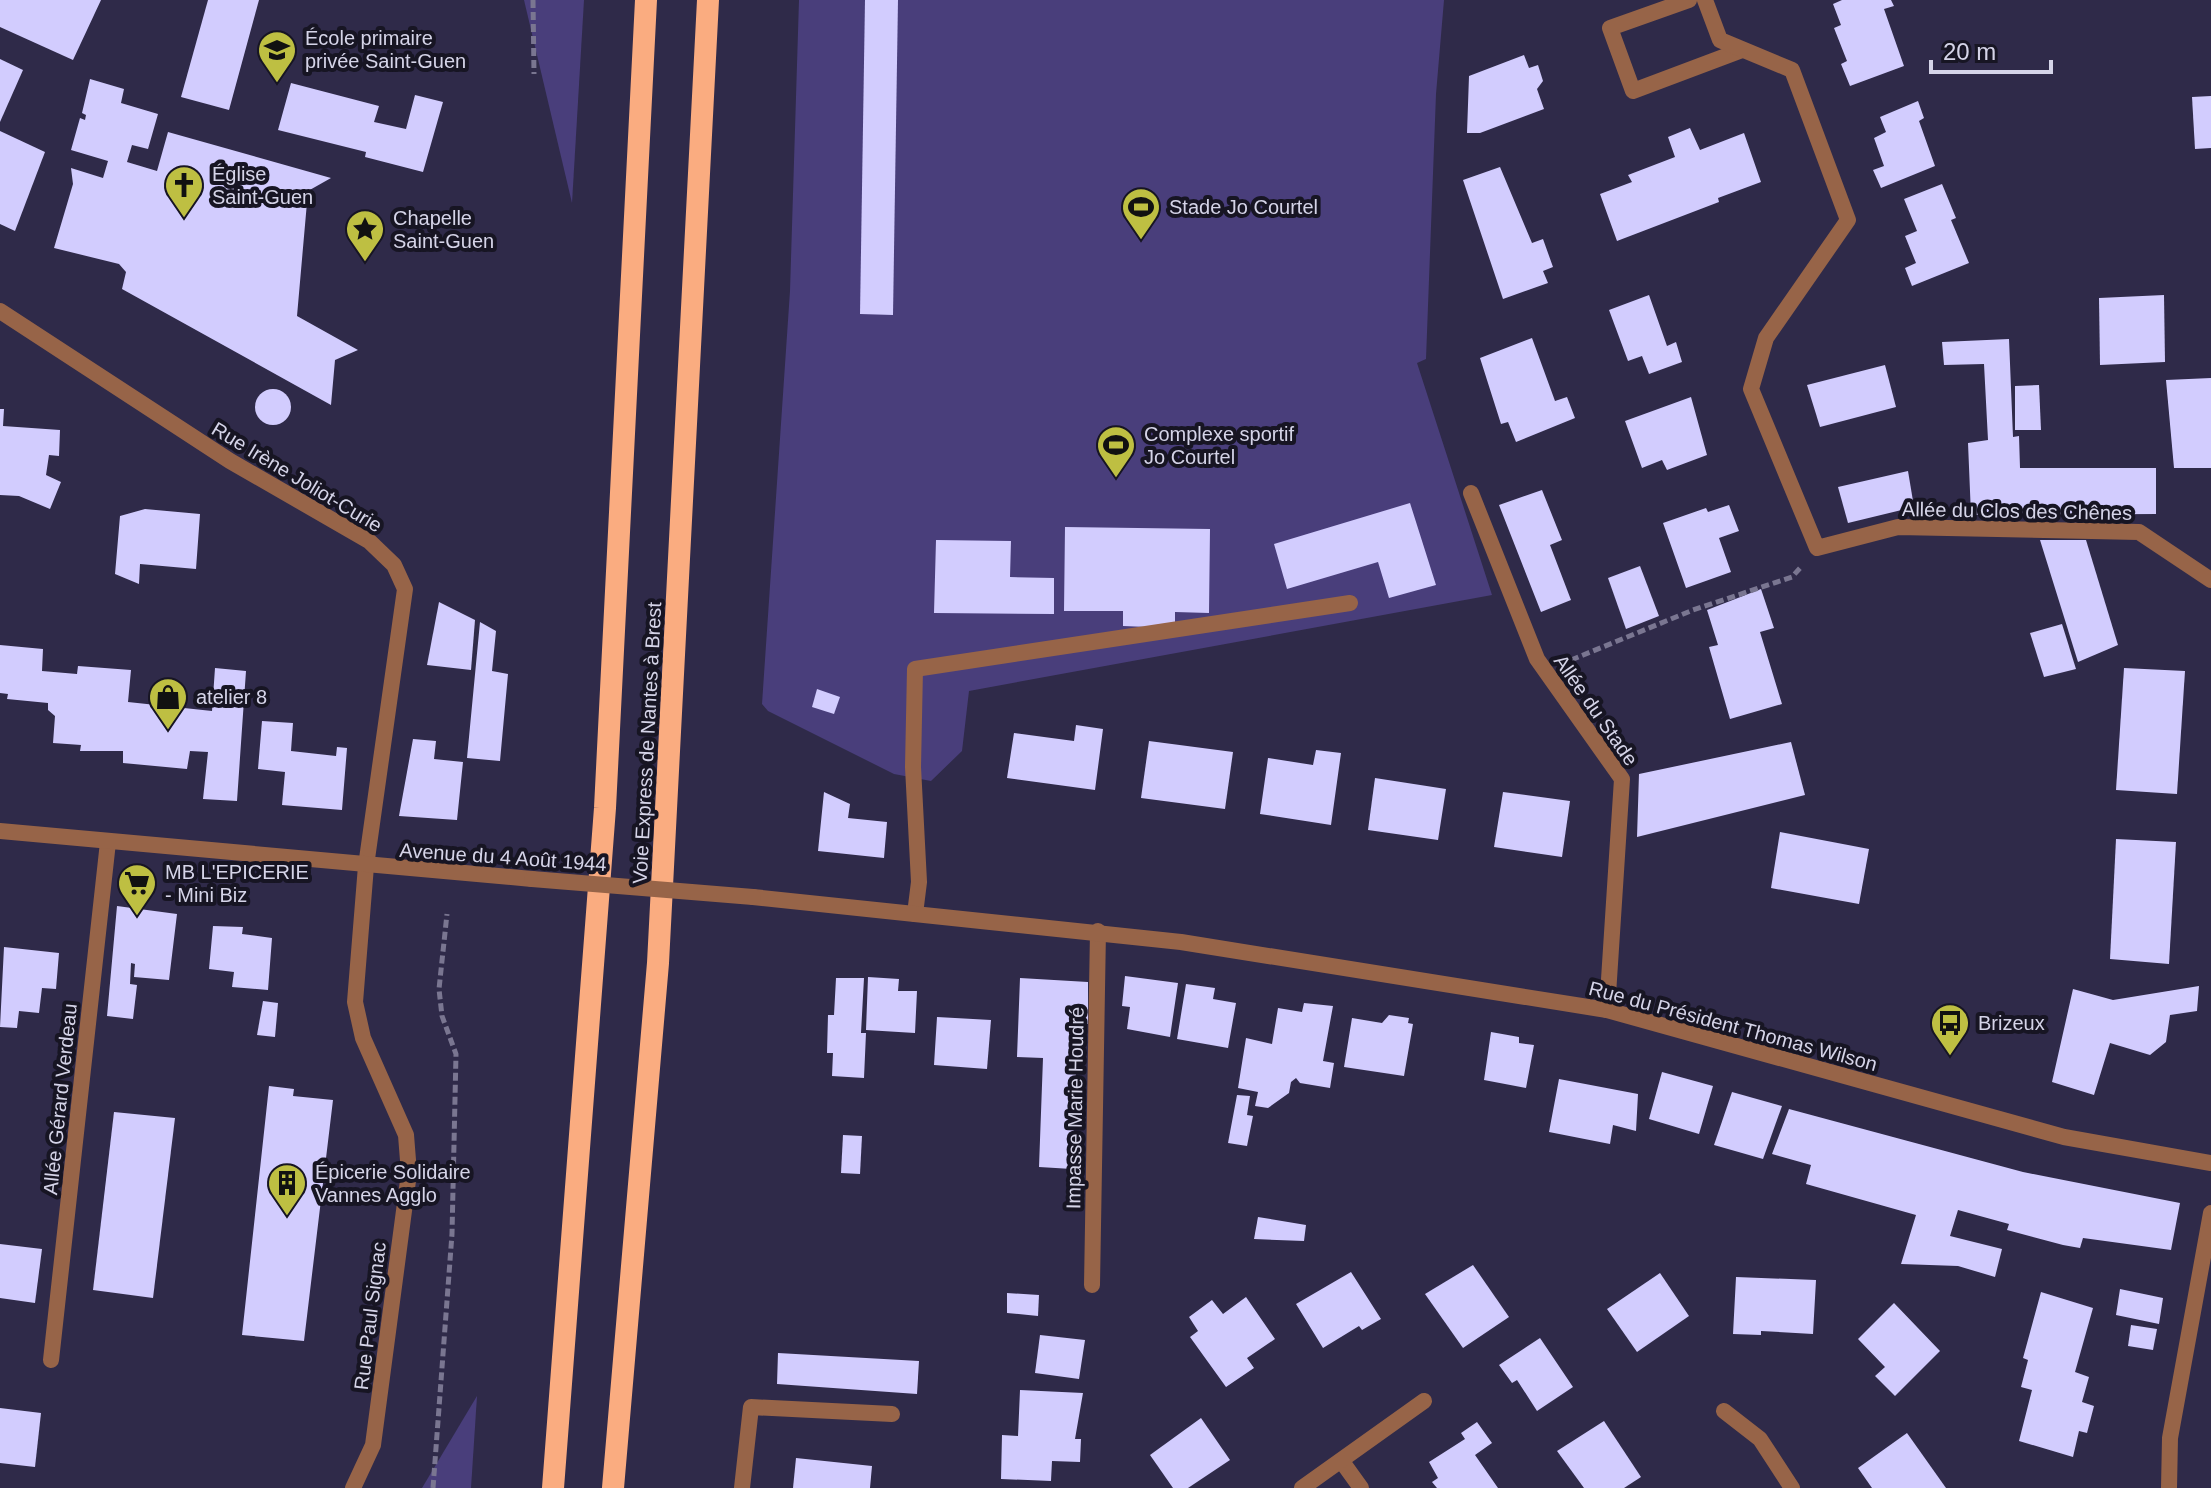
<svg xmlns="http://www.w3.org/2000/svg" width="2211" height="1488" font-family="Arial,sans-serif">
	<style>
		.green { fill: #493e7b }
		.building { fill: #d2ccfe }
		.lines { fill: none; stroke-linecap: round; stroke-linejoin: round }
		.path { stroke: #7a7691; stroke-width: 5; stroke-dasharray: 8 4; stroke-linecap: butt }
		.service { stroke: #976448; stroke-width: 16 }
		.minor { stroke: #976448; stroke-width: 16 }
		.tertiary { stroke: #976448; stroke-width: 16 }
		.trunk { stroke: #faac80; stroke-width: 22 }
		.tertiary-bridge { stroke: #976448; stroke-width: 16 }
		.labels { text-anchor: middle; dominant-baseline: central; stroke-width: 8; stroke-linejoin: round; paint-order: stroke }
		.poi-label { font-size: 20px; fill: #d5d4e8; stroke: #171523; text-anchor: start }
		.street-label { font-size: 20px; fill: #d5d4e8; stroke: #171523 }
	</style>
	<rect width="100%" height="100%" fill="#2f2a49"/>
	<g class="green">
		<polygon points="524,0 584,0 572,203"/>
		<polygon points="799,0 1444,0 1436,94 1426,359 1417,363 1492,595 969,691 962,751 931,781 894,774 768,711 762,704 790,291"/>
		<polygon points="477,1396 471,1488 422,1488"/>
	</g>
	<g class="building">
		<polygon points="0,0 101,0 73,60 0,27"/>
		<polygon points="208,0 259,0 229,110 181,97"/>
		<polygon points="865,0 898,0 893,315 860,314"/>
		<polygon points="1842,0 1891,0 1894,6 1884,9 1904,66 1850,86 1841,64 1847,61 1834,28 1841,25 1833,4"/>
		<polygon points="1524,55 1529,68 1538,65 1543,81 1537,89 1544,109 1480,133 1467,133 1469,76"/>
		<polygon points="0,59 23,70 0,122"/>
		<polygon points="90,79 124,89 121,103 158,114 148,149 132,145 127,162 157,171 168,132 331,178 308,191 297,316 358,350 335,360 331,405 122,289 126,272 119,264 54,248 73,184 71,168 103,178 108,161 71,150 80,118 85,120 86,115 82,113"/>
		<polygon points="291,83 379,106 374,122 406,129 415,95 443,102 423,172 365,157 366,152 278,130"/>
		<polygon points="2211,96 2211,148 2195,149 2192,97"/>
		<polygon points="1918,101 1924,118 1919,121 1935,166 1881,188 1873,170 1884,166 1874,138 1886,132 1880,117"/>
		<polygon points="1690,128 1700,150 1744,133 1761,182 1718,198 1719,202 1617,241 1600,194 1632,182 1628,175 1675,157 1668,137"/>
		<polygon points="0,131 45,152 15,231 0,224"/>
		<polygon points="1500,167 1532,243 1543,239 1553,267 1543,271 1548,283 1503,299 1463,180"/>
		<polygon points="1942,184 1956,218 1951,220 1969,263 1912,286 1905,268 1916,263 1905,236 1917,231 1904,199"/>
		<polygon points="1649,295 1667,346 1676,342 1682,362 1649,374 1642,356 1628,361 1609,310"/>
		<polygon points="2164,295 2165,362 2100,365 2099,298"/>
		<polygon points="1532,338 1555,401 1567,397 1575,418 1516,442 1508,422 1501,424 1480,358"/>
		<polygon points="2009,339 2013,437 2019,436 2020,468 2156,468 2156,514 1971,515 1968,443 1988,440 1984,364 1944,365 1942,342"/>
		<polygon points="1885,365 1896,407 1820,427 1807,385"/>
		<polygon points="2211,378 2211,468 2174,468 2166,380"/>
		<polygon points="2039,385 2041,430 2015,430 2015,386"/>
		<circle cx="273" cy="407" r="18"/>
		<polygon points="1691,397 1707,455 1667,470 1662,460 1642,468 1625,421"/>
		<polygon points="0,409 4,409 3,426 60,430 59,456 49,455 46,475 61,482 50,509 19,496 0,495"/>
		<polygon points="1908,471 1914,507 1848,523 1838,487"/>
		<polygon points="1542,490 1562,540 1550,545 1571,600 1541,612 1499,505"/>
		<polygon points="1410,503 1436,585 1389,598 1378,562 1287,589 1274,544"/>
		<polygon points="1729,505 1739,531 1719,538 1731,572 1686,588 1663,523 1706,508 1708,512"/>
		<polygon points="145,509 200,514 196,569 140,564 139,584 115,574 120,516"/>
		<polygon points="1065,527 1210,529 1209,613 1175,612 1175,625 1148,627 1123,626 1123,611 1064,611"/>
		<polygon points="936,540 1011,541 1010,577 1054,578 1054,614 934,613"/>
		<polygon points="2040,540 2086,540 2118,645 2078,662"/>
		<polygon points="1640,566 1659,616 1626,629 1608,578"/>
		<polygon points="1761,589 1774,628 1760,632 1782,704 1730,719 1709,647 1718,645 1707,610"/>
		<polygon points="439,602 475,620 471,670 427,665"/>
		<polygon points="480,622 496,631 492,671 508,674 500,761 467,758"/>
		<polygon points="2062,624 2076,669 2044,677 2030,633"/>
		<polygon points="0,645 43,649 42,671 77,674 78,666 131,670 128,702 212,711 215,668 246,671 237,801 203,799 208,752 190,751 187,769 123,763 123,751 80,751 81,745 53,743 55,716 48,710 48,703 7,699 8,694 0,693"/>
		<polygon points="2124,668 2185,671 2177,794 2116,790"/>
		<polygon points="817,689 840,697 834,714 812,707"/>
		<polygon points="262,721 293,723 291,751 336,756 337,747 347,748 342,810 282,805 285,772 258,769"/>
		<polygon points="1076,725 1103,729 1095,790 1007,778 1014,733 1074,741"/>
		<polygon points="413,739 436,741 434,759 463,762 457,820 399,816"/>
		<polygon points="1149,741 1233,752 1225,809 1141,798"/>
		<polygon points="1791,742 1805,795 1637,837 1639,774"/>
		<polygon points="1316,750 1341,753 1331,825 1260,814 1268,758 1313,765"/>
		<polygon points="1375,778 1446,789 1438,840 1368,830"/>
		<polygon points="824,792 850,804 848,818 887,822 884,858 818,851"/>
		<polygon points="1503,792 1570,801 1562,857 1494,847"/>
		<polygon points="1780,832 1869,849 1859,904 1771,888"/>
		<polygon points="2116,839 2176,842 2169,964 2110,959"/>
		<polygon points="117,906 177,914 169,980 134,977 135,964 131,963 130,984 137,985 133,1019 107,1016"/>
		<polygon points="213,926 243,927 242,934 272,938 268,990 232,987 234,972 209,969"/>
		<polygon points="4,947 59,953 56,989 42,988 39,1013 19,1011 17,1028 0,1027"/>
		<polygon points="1125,976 1178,983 1170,1037 1127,1029 1130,1007 1122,1006"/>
		<polygon points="868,977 899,979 898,991 917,991 915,1033 866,1030"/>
		<polygon points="836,978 864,978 861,1033 866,1033 864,1078 832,1076 833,1053 827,1053 828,1015 834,1015"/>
		<polygon points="1020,978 1088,982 1088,1024 1078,1023 1072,1169 1039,1167 1043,1058 1017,1057"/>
		<polygon points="1186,984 1215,988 1213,999 1236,1003 1228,1048 1177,1039"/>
		<polygon points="2199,986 2197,1011 2170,1015 2166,1042 2150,1055 2110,1043 2094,1095 2052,1082 2073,989 2113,1000"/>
		<polygon points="263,1001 278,1003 275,1037 257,1035"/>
		<polygon points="1304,1003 1333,1006 1323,1061 1334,1063 1330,1088 1300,1083 1296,1078 1291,1082 1289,1093 1268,1108 1255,1106 1258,1092 1238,1088 1246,1038 1272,1044 1278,1008 1302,1012"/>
		<polygon points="1389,1015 1409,1018 1408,1023 1413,1024 1404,1076 1344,1067 1352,1018 1382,1023"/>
		<polygon points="937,1017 991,1020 987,1069 934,1065"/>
		<polygon points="1491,1032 1519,1037 1519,1043 1534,1045 1526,1088 1484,1080"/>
		<polygon points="1662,1072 1713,1086 1699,1134 1649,1119"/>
		<polygon points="1559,1079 1638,1094 1636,1131 1613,1125 1610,1144 1549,1132"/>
		<polygon points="269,1086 294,1089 293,1096 333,1100 304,1341 242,1335"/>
		<polygon points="1732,1092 1782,1106 1763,1159 1714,1145"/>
		<polygon points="1237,1095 1250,1096 1247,1115 1253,1116 1247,1146 1228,1143"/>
		<polygon points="1789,1109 2023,1172 2180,1203 2171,1250 2083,1238 2080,1248 2063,1245 2007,1230 2009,1224 1958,1210 1950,1236 2002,1249 1995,1277 1958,1266 1901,1264 1916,1215 1806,1184 1811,1165 1772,1154"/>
		<polygon points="114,1112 175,1118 153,1298 93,1290"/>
		<polygon points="843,1135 862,1136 860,1174 841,1173"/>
		<polygon points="1258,1217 1306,1225 1304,1241 1254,1239"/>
		<polygon points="0,1244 42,1249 35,1303 0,1298"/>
		<polygon points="1473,1265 1509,1317 1463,1348 1425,1294"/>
		<polygon points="1351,1272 1381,1319 1362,1330 1359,1326 1323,1348 1296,1304"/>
		<polygon points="1660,1273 1689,1316 1637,1352 1607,1309"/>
		<polygon points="1736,1277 1816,1280 1813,1334 1761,1331 1761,1335 1733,1334"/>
		<polygon points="2120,1289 2163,1298 2159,1324 2116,1315"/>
		<polygon points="2041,1292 2093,1308 2075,1372 2089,1377 2082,1402 2094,1406 2087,1433 2079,1431 2073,1457 2019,1441 2032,1390 2021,1387 2028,1360 2023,1358"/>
		<polygon points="1007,1293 1039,1295 1038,1316 1007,1313"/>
		<polygon points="1246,1297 1275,1339 1247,1358 1254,1368 1226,1387 1190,1337 1198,1331 1189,1317 1212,1300 1223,1314"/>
		<polygon points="1894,1303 1940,1351 1895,1396 1875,1376 1885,1367 1858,1339"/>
		<polygon points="2131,1325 2157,1329 2153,1350 2128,1346"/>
		<polygon points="1040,1335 1085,1340 1079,1379 1035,1373"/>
		<polygon points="1540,1338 1573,1387 1537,1411 1517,1380 1512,1383 1499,1365"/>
		<polygon points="778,1353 919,1361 917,1394 777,1384"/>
		<polygon points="1020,1390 1083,1393 1075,1439 1081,1439 1080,1462 1052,1461 1051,1481 1001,1479 1002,1435 1018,1436"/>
		<polygon points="0,1408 41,1413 35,1467 0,1463"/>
		<polygon points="1201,1418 1230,1460 1188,1488 1173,1488 1150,1455"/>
		<polygon points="1604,1421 1641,1477 1624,1488 1584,1488 1557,1451"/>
		<polygon points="1477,1422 1492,1443 1475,1455 1498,1488 1437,1488 1432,1482 1438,1478 1429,1462 1465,1439 1461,1433"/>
		<polygon points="1907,1433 1946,1488 1872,1488 1858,1468"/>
		<polygon points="796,1458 872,1466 870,1488 793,1488"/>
	</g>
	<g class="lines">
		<g class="path">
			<polyline points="533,0 534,74"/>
			<polyline points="1571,660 1693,610 1792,577 1801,567"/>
			<polyline points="433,1488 452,1234 456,1054 442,1016 439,989 447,914"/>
		</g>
		<g class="service">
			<polyline points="915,914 919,882 913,767 915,669 1350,603"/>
			<polyline points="1092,1285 1098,931"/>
			<polyline points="742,1488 751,1407 892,1414"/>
		</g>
		<g class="minor">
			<polyline points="1689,0 1610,28 1633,91 1742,50"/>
			<polyline points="1705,0 1720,40 1792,70 1848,220 1766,338 1751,389 1817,548 1898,527 2139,532 2211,580"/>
			<polyline points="0,311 230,461 369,541 394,565 405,589 366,866 355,1002 363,1038 406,1135 409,1173 373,1445 353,1488"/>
			<polyline points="1471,493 1537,659 1622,779 1607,1010"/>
			<polyline points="51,1360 108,842"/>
			<polyline points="1724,1411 1760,1439 1792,1488"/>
			<polyline points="1343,1463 1361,1488"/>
			<polyline points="1302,1488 1424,1401"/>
			<polyline points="2169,1488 2170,1438 2211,1213"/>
		</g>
		<g class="tertiary">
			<polyline points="0,831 532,879"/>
			<polyline points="753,897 1181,942 1607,1010 2064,1137 2211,1163"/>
		</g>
		<g class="trunk">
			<polyline points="553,1488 605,808 646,0"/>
			<polyline points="613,1488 658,963 708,0"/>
		</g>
		<polyline class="tertiary-bridge" points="532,879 753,897"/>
	</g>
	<defs>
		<g id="school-pin" transform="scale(2)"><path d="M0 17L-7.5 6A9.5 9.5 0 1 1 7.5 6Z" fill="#bebf42" stroke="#171523"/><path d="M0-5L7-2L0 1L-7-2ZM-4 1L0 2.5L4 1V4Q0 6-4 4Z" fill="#111"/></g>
		<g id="church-pin" transform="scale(2)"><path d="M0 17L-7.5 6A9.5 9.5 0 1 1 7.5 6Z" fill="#bebf42" stroke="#171523"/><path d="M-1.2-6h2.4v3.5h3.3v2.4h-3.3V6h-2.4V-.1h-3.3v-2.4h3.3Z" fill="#111"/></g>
		<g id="stadium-pin" transform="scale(2)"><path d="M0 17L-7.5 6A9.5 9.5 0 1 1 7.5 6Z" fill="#bebf42" stroke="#171523"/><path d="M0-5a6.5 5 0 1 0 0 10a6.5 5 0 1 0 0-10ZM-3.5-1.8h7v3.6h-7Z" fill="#111"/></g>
		<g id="sight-pin" transform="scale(2)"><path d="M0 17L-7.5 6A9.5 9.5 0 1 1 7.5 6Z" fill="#bebf42" stroke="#171523"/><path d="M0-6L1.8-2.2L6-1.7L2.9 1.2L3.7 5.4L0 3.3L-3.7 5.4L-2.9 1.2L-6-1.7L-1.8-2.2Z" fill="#111"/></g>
		<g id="shop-pin" transform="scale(2)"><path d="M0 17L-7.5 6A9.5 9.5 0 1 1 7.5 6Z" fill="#bebf42" stroke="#171523"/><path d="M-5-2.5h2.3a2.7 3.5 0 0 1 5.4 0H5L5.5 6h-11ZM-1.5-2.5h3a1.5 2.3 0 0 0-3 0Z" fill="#111"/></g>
		<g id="supermarket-pin" transform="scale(2)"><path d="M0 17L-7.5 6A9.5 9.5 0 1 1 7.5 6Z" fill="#bebf42" stroke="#171523"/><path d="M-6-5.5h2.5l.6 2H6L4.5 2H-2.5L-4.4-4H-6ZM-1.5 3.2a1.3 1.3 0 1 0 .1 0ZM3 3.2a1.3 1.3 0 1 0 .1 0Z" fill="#111"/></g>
		<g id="bus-pin" transform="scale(2)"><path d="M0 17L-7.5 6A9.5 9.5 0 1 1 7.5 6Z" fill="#bebf42" stroke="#171523"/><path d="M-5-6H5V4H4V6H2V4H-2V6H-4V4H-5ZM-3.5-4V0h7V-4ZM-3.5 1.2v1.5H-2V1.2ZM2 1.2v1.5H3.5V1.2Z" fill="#111"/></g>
		<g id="building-pin" transform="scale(2)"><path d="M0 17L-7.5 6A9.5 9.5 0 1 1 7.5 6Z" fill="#bebf42" stroke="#171523"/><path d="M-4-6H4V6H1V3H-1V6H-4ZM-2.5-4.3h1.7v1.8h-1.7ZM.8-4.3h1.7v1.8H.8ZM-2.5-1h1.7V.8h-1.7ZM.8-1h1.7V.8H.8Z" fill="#111"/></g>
	</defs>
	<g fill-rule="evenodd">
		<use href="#school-pin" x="277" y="50"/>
		<use href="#church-pin" x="184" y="185"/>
		<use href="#stadium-pin" x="1141" y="207"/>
		<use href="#sight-pin" x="365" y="229"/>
		<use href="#stadium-pin" x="1116" y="445"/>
		<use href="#shop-pin" x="168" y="697"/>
		<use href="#supermarket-pin" x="137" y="883"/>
		<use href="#bus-pin" x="1950" y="1023"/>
		<use href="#building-pin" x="287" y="1183"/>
	</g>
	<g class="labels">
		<g class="poi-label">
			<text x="305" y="38">École primaire<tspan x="305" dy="23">privée Saint-Guen</tspan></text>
			<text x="212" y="174">Église<tspan x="212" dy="23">Saint-Guen</tspan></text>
			<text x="1169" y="207">Stade Jo Courtel</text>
			<text x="393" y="218">Chapelle<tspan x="393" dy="23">Saint-Guen</tspan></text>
			<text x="1144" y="434">Complexe sportif<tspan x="1144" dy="23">Jo Courtel</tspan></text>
			<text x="196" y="697">atelier 8</text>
			<text x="165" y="872">MB L'EPICERIE<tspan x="165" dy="23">- Mini Biz</tspan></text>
			<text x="1978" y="1023">Brizeux</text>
			<text x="315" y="1172">Épicerie Solidaire<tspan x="315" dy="23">Vannes Agglo</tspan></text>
		</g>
		<g class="street-label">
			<text transform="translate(297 477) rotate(31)">Rue Irène Joliot-Curie</text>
			<text transform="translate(2017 511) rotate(1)">Allée du Clos des Chênes</text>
			<text transform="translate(1596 710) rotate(55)">Allée du Stade</text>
			<text transform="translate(647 743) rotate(-87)">Voie Express de Nantes à Brest</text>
			<text transform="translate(503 857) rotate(4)">Avenue du 4 Août 1944</text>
			<text transform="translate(1733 1026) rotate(15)">Rue du Président Thomas Wilson</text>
			<text transform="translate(60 1099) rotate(-84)">Allée Gérard Verdeau</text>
			<text transform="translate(1075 1108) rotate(-89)">Impasse Marie Houdré</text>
			<text transform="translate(370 1316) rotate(-83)">Rue Paul Signac</text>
		</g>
	</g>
	<path d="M1931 60v12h120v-12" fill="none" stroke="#d5d4e8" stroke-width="4"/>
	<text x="1943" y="60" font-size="24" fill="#d5d4e8" stroke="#171523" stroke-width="6" paint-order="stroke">20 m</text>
</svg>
